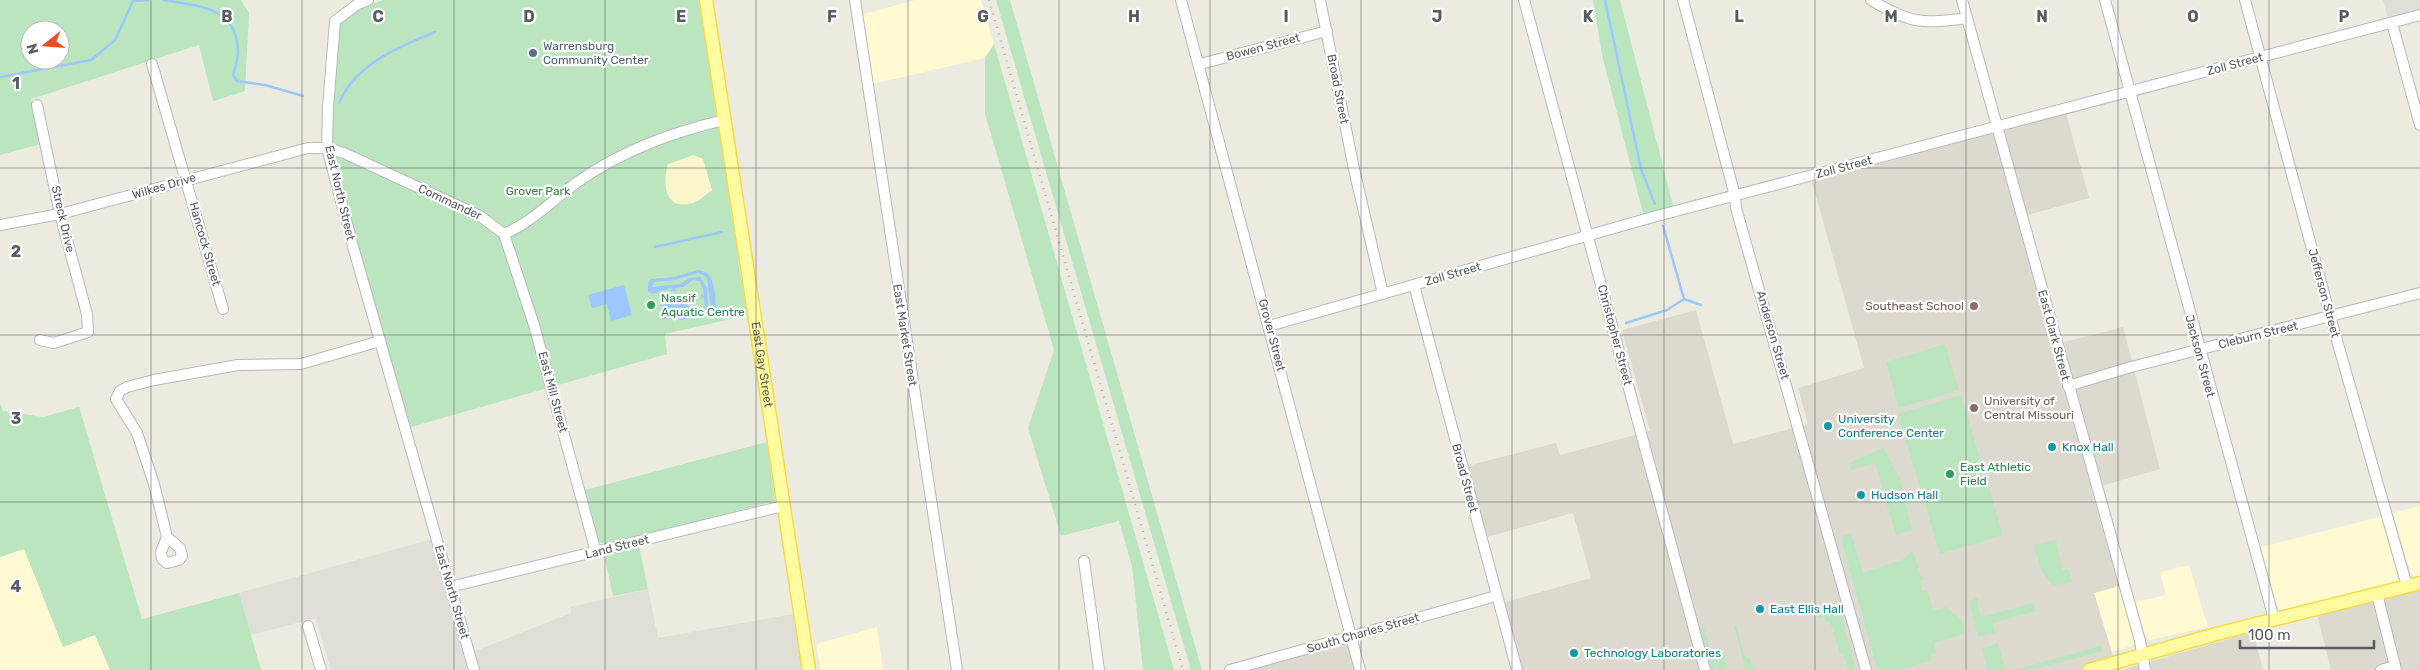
<svg xmlns="http://www.w3.org/2000/svg" width="2420" height="670" font-family="Rubik,sans-serif">
	<style>
		.commercial { fill: #fffad2 }
		.industrial { fill: #dfded7 }
		.education { fill: #dcdace }
		.green { fill: #bae5bf; fill-rule: evenodd }
		.sand { fill: #fbf5cb }
		.water { fill: #9cc8ff; fill-rule: evenodd }
		.lines { fill: none; stroke-linecap: round; stroke-linejoin: round }
		.stream { stroke: #9cc8ff; stroke-width: 2.5 }
		.minor-casing { stroke: #b7b9bf; stroke-width: 12 }
		.major-casing { stroke: #f5da4f; stroke-width: 15 }
		.minor { stroke: #fff; stroke-width: 10 }
		.major { stroke: #fffba1; stroke-width: 12 }
		.rail { stroke: #b3b4b4; stroke-width: 2.5; stroke-dasharray: 1 6; stroke-linecap: butt }
		.grid { fill: none; stroke: #585b61; stroke-width: 1; stroke-opacity: 0.55 }
		.service-dot { fill: #5c6f8a; stroke: #fff; stroke-width: 2 }
		.leisure-dot { fill: #2e9e5b; stroke: #fff; stroke-width: 2 }
		.education-dot { fill: #8d6e63; stroke: #fff; stroke-width: 2 }
		.culture-dot { fill: #0f9aa8; stroke: #fff; stroke-width: 2 }
		.labels { text-anchor: middle; dominant-baseline: central; stroke-width: 4.5; stroke-linejoin: round; paint-order: stroke }
		.service-label { font-size: 12px; fill: #4e5e75; stroke: #fff; text-anchor: start }
		.street-label { font-size: 12px; fill: #585b61; stroke: #fff }
		.park-label { font-size: 12px; fill: #328640; stroke: #fff }
		.leisure-label { font-size: 12px; fill: #27864d; stroke: #fff; text-anchor: start }
		.education-label { font-size: 12px; fill: #785e54; stroke: #fff; text-anchor: end }
		.culture-label { font-size: 12px; fill: #0d838f; stroke: #fff; text-anchor: start }
		.grid-label { font-size: 16px; text-anchor: middle; font-weight: bold; fill: #585b61; stroke: #fff; stroke-width: 4.5; stroke-linejoin: round; paint-order: stroke }
	</style>
	<rect width="100%" height="100%" fill="#ecebdf"/>
	<g class="commercial">
		<polygon points="915,0 981,0 994,44 985,58 872,84 861,15"/>
		<polygon points="2420,506 2420,577 2415,578 2410,571 2393,513"/>
		<polygon points="2383,516 2398,575 2398,580 2391,584 2285,611 2278,608 2261,547"/>
		<polygon points="24,548 63,647 95,634 110,670 0,670 0,557"/>
		<polygon points="2189,565 2208,627 2149,640 2145,635 2136,602 2166,595 2160,572"/>
		<polygon points="2119,586 2135,642 2132,646 2112,652 2094,593"/>
		<polygon points="877,627 883,670 821,670 816,644"/>
	</g>
	<g class="industrial">
		<polygon points="2383,0 2420,0 2420,11 2388,19"/>
		<polygon points="432,539 468,670 331,670 316,618 251,635 239,593"/>
		<polygon points="648,589 658,638 793,614 802,670 480,670 475,651 571,613 570,607"/>
	</g>
	<g class="education">
		<polygon points="2066,113 2089,198 2017,218 2053,345 2123,327 2160,469 2091,489 2119,586 2094,593 2117,670 1520,670 1502,603 1591,578 1573,513 1487,537 1467,466 1556,443 1560,455 1650,431 1622,330 1696,310 1733,444 1808,424 1798,388 1864,368 1812,182"/>
		<polygon points="2420,587 2420,670 2331,670 2317,614"/>
		<polygon points="2253,632 2263,670 2122,670"/>
		<polygon points="1348,642 1357,670 1239,670"/>
	</g>
	<g class="green">
		<path d="M0,0H241L249,13L245,91L213,101L199,45L31,99L45,143L0,155ZM30,30H60V60H30Z"/>
		<polygon points="384,0 706,0 724,120 739,267 748,315 665,334 667,354 411,427 327,148 335,21 345,12"/>
		<polygon points="996,0 1010,0 1202,670 1191,670"/>
		<polygon points="1593,0 1620,0 1674,209 1644,217 1602,55"/>
		<polygon points="994,44 1174,670 1143,670 1132,566 1119,521 1061,536 1028,428 1054,350 985,114 985,58"/>
		<polygon points="1945,344 1959,390 1899,408 1886,362"/>
		<polygon points="1961,395 2003,535 1940,554 1898,414"/>
		<polygon points="0,403 3,411 43,417 79,407 142,619 239,593 261,670 110,670 95,635 63,647 24,549 0,557"/>
		<polygon points="767,442 775,501 609,544 601,543 598,539 585,490"/>
		<polygon points="1883,448 1899,476 1912,530 1896,535 1875,463 1851,470 1849,463"/>
		<polygon points="1851,533 1863,573 1902,560 1913,551 1921,576 1924,579 1921,581 1922,590 1928,592 1933,610 1946,607 1963,621 1965,634 1934,643 1936,652 1931,654 1932,660 1899,670 1881,670 1876,665 1842,542 1843,535"/>
		<path d="M2056,540L2062,570L2068,569L2073,583L2053,585C2041,574 2038,561 2034,545Z"/>
		<polygon points="639,546 648,589 613,596 604,555"/>
		<polygon points="1978,597 1979,600 1977,601 1981,617 2033,603 2036,611 1993,623 1995,633 1978,636 1970,605 1971,601"/>
		<polygon points="1832,611 1838,612 1841,615 1856,670 1848,670 1843,654 1840,654 1830,621 1826,622 1824,617 1818,618 1817,616"/>
		<polygon points="1734,626 1736,626 1745,656 1750,659 1754,670 1746,670"/>
		<polygon points="1704,628 1716,670 1712,670 1701,629"/>
		<polygon points="1998,643 2005,670 1988,670 1982,649"/>
		<polygon points="2101,646 2103,651 2032,670 2014,670"/>
		<polygon points="1723,651 1728,670 1718,670 1714,656"/>
	</g>
	<path class="sand" d="M694,155L703,159L712,190C705,195 698,203 689,204C663,209 663,180 668,164Z"/>
	<g class="water">
		<path d="M698,270C702,271 706,271 709,275C714,281 719,307 713,313L705,310L704,297L701,299V293L704,296L703,288L699,281L693,280L683,287L675,288L677,291H671L672,288L652,294L648,291V283L651,279L674,277ZM698,273L705,276L707,279L711,309L708,308L707,288L700,277L689,278L680,284L652,287L654,282L675,280Z"/>
		<polygon points="624,285 632,315 611,321 607,304 592,308 588,295"/>
		<path d="M677,302L686,304L694,309L693,316C685,324 673,315 663,320L661,304Z"/>
	</g>
	<g class="lines">
		<g class="stream">
			<path d="M164,0C200,7 237,6 238,52C238,59 235,68 233,75L237,81L265,85L303,96"/>
			<polyline points="1605,0 1641,169 1655,204"/>
			<polyline points="0,77 91,60 115,40 133,1 148,0"/>
			<path d="M339,103C357,63 397,48 435,32"/>
			<polyline points="655,247 722,232"/>
			<polyline points="1684,299 1701,305"/>
			<polyline points="1626,323 1667,310 1684,299 1663,226"/>
		</g>
		<g class="minor-casing">
			<g id="minor">
				<polyline points="368,0 358,4 335,21 328,107 327,148 354,250 474,670"/>
				<polyline points="855,0 957,670"/>
				<polyline points="1181,0 1360,670"/>
				<polyline points="1320,0 1354,169 1383,294"/>
				<polyline points="1524,0 1705,670"/>
				<polyline points="1683,0 1735,196 1736,208 1866,670"/>
				<path d="M1871,0C1911,24 1922,24 1967,18"/>
				<polyline points="1962,0 2140,641 2145,670"/>
				<polyline points="2105,0 2274,619"/>
				<polyline points="2245,0 2330,316 2407,586"/>
				<polyline points="2392,23 2420,125"/>
				<polyline points="152,64 223,309"/>
				<polyline points="1200,64 1327,31"/>
				<polyline points="37,105 60,214 87,314 88,332 54,343 40,340"/>
				<polyline points="0,225 60,214 308,148 327,148 344,153 480,216 504,234 534,325 596,552"/>
				<path d="M504,234C532,222 552,201 576,183C621,151 670,133 724,120"/>
				<polyline points="1414,285 1517,670"/>
				<polyline points="1269,326 1653,217 2420,15"/>
				<polyline points="2068,386 2131,367 2420,293"/>
				<polyline points="167,537 180,548 182,556 179,560 167,563 162,559 161,552 167,537 154,484 137,433 116,399 120,391 127,387 154,380 238,365 301,364 380,341"/>
				<polyline points="1084,561 1099,670"/>
				<polyline points="450,587 783,506"/>
				<polyline points="2377,594 2396,670"/>
				<polyline points="308,626 321,670"/>
				<polyline points="1230,670 1496,596"/>
				<polyline points="2381,670 2395,666"/>
			</g>
		</g>
		<g class="major-casing">
			<g id="major">
				<path id="s1" d="M706,0L809,670"/>
				<polyline points="2089,670 2220,633 2420,583"/>
			</g>
		</g>
		<use href="#minor" class="minor"/>
		<use href="#major" class="major"/>
		<polyline class="rail" points="989,0 1183,670"/>
	</g>
	<path class="grid" d="M151,0V670M302,0V670M454,0V670M605,0V670M756,0V670M908,0V670M1059,0V670M1210,0V670M1361,0V670M1512,0V670M1664,0V670M1815,0V670M1966,0V670M2118,0V670M2269,0V670M0,168H2420M0,335H2420M0,502H2420"/>
	<circle class="service-dot" cx="533" cy="53" r="5"/>
	<g class="leisure-dot">
		<circle cx="651" cy="305" r="5"/>
		<circle cx="1950" cy="474" r="5"/>
	</g>
	<g class="education-dot">
		<circle cx="1974" cy="306" r="5"/>
		<circle cx="1974" cy="408" r="5"/>
	</g>
	<g class="culture-dot">
		<circle cx="1828" cy="426" r="5"/>
		<circle cx="2052" cy="447" r="5"/>
		<circle cx="1861" cy="495" r="5"/>
		<circle cx="1760" cy="609" r="5"/>
		<circle cx="1574" cy="653" r="5"/>
	</g>
	<g class="labels">
		<g class="service-label">
			<text x="543" y="46">Warrensburg<tspan x="543" dy="14">Community Center</tspan></text>
		</g>
		<g class="street-label">
			<text transform="translate(1263 47) rotate(-15)">Bowen Street</text>
			<text transform="translate(2235 64) rotate(-15)">Zoll Street</text>
			<text transform="translate(1338 89) rotate(79)">Broad Street</text>
			<text transform="translate(1844 167) rotate(-15)">Zoll Street</text>
			<text transform="translate(164 186) rotate(-16)">Wilkes Drive</text>
			<text transform="translate(340 193) rotate(77)">East North Street</text>
			<text transform="translate(450 202) rotate(25)">Commander</text>
			<text transform="translate(63 219) rotate(77)">Streck Drive</text>
			<text transform="translate(205 244) rotate(74)">Hancock Street</text>
			<text transform="translate(1453 274) rotate(-16)">Zoll Street</text>
			<text transform="translate(2324 293) rotate(75)">Jefferson Street</text>
			<text transform="translate(905 335) rotate(81)">East Market Street</text>
			<text transform="translate(1272 335) rotate(75)">Grover Street</text>
			<text transform="translate(1615 335) rotate(75)">Christopher Street</text>
			<text transform="translate(1773 335) rotate(74)">Anderson Street</text>
			<text transform="translate(2054 335) rotate(75)">East Clark Street</text>
			<text transform="translate(2258 335) rotate(-14)">Cleburn Street</text>
			<text transform="translate(2200 356) rotate(75)">Jackson Street</text>
			<text stroke="none"><textPath href="#s1" startOffset="369">East Gay Street</textPath></text>
			<text transform="translate(553 392) rotate(75)">East Mill Street</text>
			<text transform="translate(1465 478) rotate(75)">Broad Street</text>
			<text transform="translate(617 547) rotate(-14)">Land Street</text>
			<text transform="translate(452 592) rotate(74)">East North Street</text>
			<text transform="translate(1363 633) rotate(-16)">South Charles Street</text>
		</g>
		<g class="park-label">
			<text x="538" y="191">Grover Park</text>
		</g>
		<g class="leisure-label">
			<text x="661" y="298">Nassif<tspan x="661" dy="14">Aquatic Centre</tspan></text>
			<text x="1960" y="467">East Athletic<tspan x="1960" dy="14">Field</tspan></text>
		</g>
		<g class="education-label">
			<text x="1964" y="306">Southeast School</text>
			<text x="1984" y="401" text-anchor="start">University of<tspan x="1984" dy="14">Central Missouri</tspan></text>
		</g>
		<g class="culture-label">
			<text x="1838" y="419">University<tspan x="1838" dy="14">Conference Center</tspan></text>
			<text x="2062" y="447">Knox Hall</text>
			<text x="1871" y="495">Hudson Hall</text>
			<text x="1770" y="609">East Ellis Hall</text>
			<text x="1584" y="653">Technology Laboratories</text>
		</g>
	</g>
	<g class="grid-label">
		<text x="227" y="22">B</text>
		<text x="378" y="22">C</text>
		<text x="529" y="22">D</text>
		<text x="681" y="22">E</text>
		<text x="832" y="22">F</text>
		<text x="983" y="22">G</text>
		<text x="1134" y="22">H</text>
		<text x="1286" y="22">I</text>
		<text x="1437" y="22">J</text>
		<text x="1588" y="22">K</text>
		<text x="1739" y="22">L</text>
		<text x="1891" y="22">M</text>
		<text x="2042" y="22">N</text>
		<text x="2193" y="22">O</text>
		<text x="2344" y="22">P</text>
		<text x="16" y="89">1</text>
		<text x="16" y="257">2</text>
		<text x="16" y="424">3</text>
		<text x="16" y="592">4</text>
	</g>
	<g transform="translate(45 45) rotate(253)"><circle r="24" fill="#ffffff" stroke="#bcbdc0"/>
	<path d="M0-4L9 19L0 12L-9 19Z" fill="#ee4c24"/>
	<text y="-8" font-size="14" font-weight="bold" text-anchor="middle" fill="#585b61">N</text>
	</g>
	<path d="M2240 640v8h134v-8" fill="none" stroke="#585b61" stroke-width="2.5"/>
	<text x="2248" y="640" font-size="15" fill="#585b61" stroke="#ffffff" stroke-width="4" paint-order="stroke">100 m</text>
</svg>
